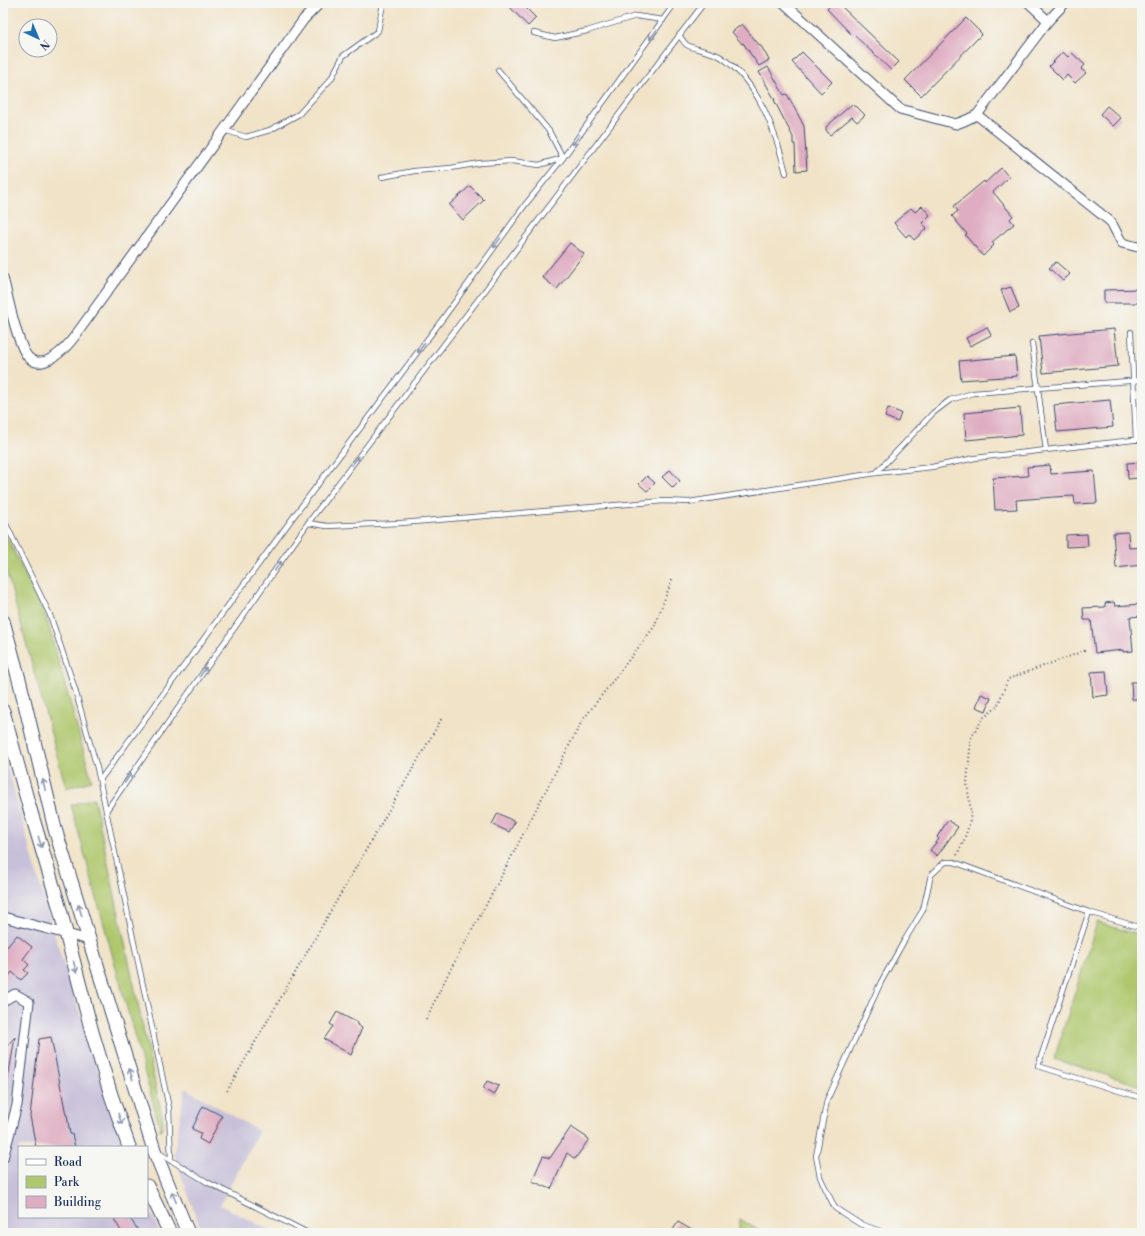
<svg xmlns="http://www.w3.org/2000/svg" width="1145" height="1236" font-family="'Libre Bodoni',serif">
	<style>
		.industrial { fill: #c7c0d9 }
		.green { fill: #afc76d; stroke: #657b66 }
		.building { fill: #dfadc2 }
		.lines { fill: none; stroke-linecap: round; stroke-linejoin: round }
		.lane-casing { stroke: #3b4a6e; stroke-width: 6 }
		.street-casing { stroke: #3b4a6e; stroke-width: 11 }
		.secondary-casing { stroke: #3b4a6e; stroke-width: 15 }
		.path { stroke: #3b4a6e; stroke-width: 2; stroke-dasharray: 1 3; stroke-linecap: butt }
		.lane { stroke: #fff; stroke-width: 4.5 }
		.street { stroke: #fff; stroke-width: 9 }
		.secondary { stroke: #fff; stroke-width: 13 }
		.oneway { stroke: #8d97ae }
	</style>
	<rect width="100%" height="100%" fill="#f6f6f2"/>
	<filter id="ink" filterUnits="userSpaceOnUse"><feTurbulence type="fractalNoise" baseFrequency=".025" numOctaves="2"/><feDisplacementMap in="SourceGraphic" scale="8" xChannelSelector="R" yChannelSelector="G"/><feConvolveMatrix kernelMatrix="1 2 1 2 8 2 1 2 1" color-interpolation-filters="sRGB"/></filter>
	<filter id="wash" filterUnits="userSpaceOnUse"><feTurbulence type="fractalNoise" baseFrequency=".012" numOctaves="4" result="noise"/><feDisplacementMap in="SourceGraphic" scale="16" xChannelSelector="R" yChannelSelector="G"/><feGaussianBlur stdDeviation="0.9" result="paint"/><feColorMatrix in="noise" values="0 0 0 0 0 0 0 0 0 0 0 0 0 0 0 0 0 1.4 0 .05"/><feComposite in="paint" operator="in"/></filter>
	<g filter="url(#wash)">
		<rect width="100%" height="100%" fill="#f1e3c7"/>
		<g class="industrial">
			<polygon points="3,752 53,931 123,1147 19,1147 19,1217 147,1217 147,1204 160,1233 3,1233"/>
			<polygon points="185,1088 259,1131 220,1205 275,1233 202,1233 174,1154"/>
		</g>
		<g class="green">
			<polygon points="3,529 47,620 92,781 66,788 3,559"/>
			<polygon points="94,798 163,1121 161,1132 71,805"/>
			<polygon points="1097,922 1142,936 1142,1086 1054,1059"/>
			<polygon points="740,1219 763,1233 738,1233"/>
		</g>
		<g id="blocks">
			<g class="building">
				<polygon points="506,3 521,3 536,18 528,26"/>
				<polygon points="833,3 838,3 899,62 891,70 853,34 852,35 827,9"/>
				<polygon points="966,18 982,34 921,96 905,80"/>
				<polygon points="742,24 760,46 761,46 769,60 759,66 743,43 742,44 732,32"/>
				<polygon points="802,52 832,82 821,93 792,62"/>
				<polygon points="1063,52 1068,57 1072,53 1085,65 1081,69 1086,73 1075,83 1067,75 1063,80 1049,66"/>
				<polygon points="768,67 784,95 787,94 804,126 807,170 796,171 795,144 793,144 793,137 774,100 775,100 759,72"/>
				<polygon points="852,104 855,107 856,106 865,115 857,122 852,117 830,135 826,130 826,127"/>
				<polygon points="1107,106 1121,118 1113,126 1100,114"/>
				<polygon points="1001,168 1009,177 993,192 1013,216 1010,219 1014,224 992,242 994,245 983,256 965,235 967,234 952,216 958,211 954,206 984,181 985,183"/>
				<polygon points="470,186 484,200 463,220 449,205"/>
				<polygon points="922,206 930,215 922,223 927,228 914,240 909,234 906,237 894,223 911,208 915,212"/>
				<polygon points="570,243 584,254 557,289 542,277"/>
				<polygon points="1056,262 1070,274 1063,281 1049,268"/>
				<polygon points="1011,287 1019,308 1010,312 1001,290"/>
				<polygon points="1142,289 1142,303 1104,303 1104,290"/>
				<polygon points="987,327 991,335 970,346 966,338"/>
				<polygon points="1114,329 1118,366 1043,373 1039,336"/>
				<polygon points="1015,356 1017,376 961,380 959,361"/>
				<polygon points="1110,400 1113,427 1057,432 1054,405"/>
				<polygon points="888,408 901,413 898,422 885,417"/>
				<polygon points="1020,408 1022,435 966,440 964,413"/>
				<polygon points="1142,462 1142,471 1137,472 1138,478 1128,479 1127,463"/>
				<polygon points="1050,465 1051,474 1094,471 1097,503 1075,504 1074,496 1054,497 1016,500 1017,509 995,510 993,478 1028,476 1027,467"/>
				<polygon points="670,470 680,481 673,488 662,477"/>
				<polygon points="647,476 655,483 647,491 639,484"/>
				<polygon points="1128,532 1129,548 1142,547 1142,565 1116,568 1113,533"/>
				<polygon points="1087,534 1088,546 1066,547 1066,535"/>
				<polygon points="1114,602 1115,606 1142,604 1142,616 1130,617 1133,651 1123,652 1123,650 1095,653 1091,620 1084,620 1083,608 1105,607 1105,603"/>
				<polygon points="1106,671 1108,695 1093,697 1091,672"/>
				<polygon points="1131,682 1142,682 1142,699 1132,699"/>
				<polygon points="981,694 991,698 986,711 976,707"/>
				<polygon points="498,813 515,822 509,832 492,824"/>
				<polygon points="948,820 958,827 937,856 930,850 939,839 937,837"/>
				<polygon points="17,935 32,947 23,959 29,965 24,970 28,973 21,980 12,972 3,984 3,944 7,947"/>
				<polygon points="337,1012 358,1023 357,1025 362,1028 351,1055 324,1039 333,1026 330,1024"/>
				<polygon points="15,1037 8,1079 3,1079 3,1050"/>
				<polygon points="51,1037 66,1115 67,1115 70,1134 72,1134 75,1147 36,1147 30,1116 39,1039"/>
				<polygon points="487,1081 499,1086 494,1095 483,1089"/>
				<polygon points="203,1106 222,1116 208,1144 199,1139 201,1133 192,1129"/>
				<polygon points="571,1127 589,1139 575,1159 567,1153 551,1189 532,1181 543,1156 550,1158"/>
				<polygon points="113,1217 129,1217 140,1233 122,1233"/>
				<polygon points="678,1222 697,1233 671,1233"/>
			</g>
		</g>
	</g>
	<g filter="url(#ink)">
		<use href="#blocks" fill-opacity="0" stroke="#3b4a6e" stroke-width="1"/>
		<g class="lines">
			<g class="lane-casing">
				<g id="lane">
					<polyline points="534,33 555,38 587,31 636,16 663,20"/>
					<path d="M679,35C681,37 684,43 687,45C695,50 712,51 721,57C759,83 775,130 786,173"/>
					<polyline points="224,130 246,137 270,130 299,114 331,79 343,56 378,31 383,3"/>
					<polyline points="382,177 414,171 451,168 480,163 512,161 539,165 563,158 549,131 498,70"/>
					<polyline points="1131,332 1136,440"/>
					<polyline points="1032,343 1046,450"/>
					<polyline points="876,473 933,413 950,400 973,393 1142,380"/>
					<polyline points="3,518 50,615 74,686 97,768 169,1108 171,1161"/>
					<polyline points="308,523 327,526 401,523 664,501 689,502 876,473 932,467 975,458 1142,439"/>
					<polyline points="100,780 294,516 444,317 525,205 563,158 675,3"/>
					<polyline points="106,811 308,523 704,3"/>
					<polyline points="1089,912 1038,1066 1142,1098"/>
					<polyline points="159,1153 207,1182 308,1233"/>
					<polyline points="886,1233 860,1224 835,1208 820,1177 816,1156 827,1100 881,982 904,941 923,910 931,875 945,862 954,862 1089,912 1142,928"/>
				</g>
			</g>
			<g class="street-casing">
				<g id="street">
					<polyline points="784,3 900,109 956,124 964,121 977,115 1048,21 1065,3"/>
					<polyline points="1029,3 1048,21"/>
					<polyline points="977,115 1111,222 1122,243 1142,248"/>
					<path d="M3,278C8,296 17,345 28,357C43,373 66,348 75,336L304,19L320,3"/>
					<polyline points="3,917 89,940"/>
					<polyline points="3,1001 15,994 29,1002 17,1105 3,1158"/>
				</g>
			</g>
			<g class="secondary-casing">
				<g id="secondary">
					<polyline points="3,621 20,683 55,829 154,1150 188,1233"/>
					<polyline points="3,711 27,799 59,906 92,1032 111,1095 129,1147"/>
					<polyline points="147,1186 170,1233"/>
				</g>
			</g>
			<g class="path">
				<polyline points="957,855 964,840 969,825 971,813 967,783 971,738 983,718 997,707 1008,679 1087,650"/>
				<polyline points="426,1019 448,974 492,894 582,721 654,627 672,580"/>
				<polyline points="227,1091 442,718"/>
			</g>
			<use href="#lane" class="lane"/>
			<use href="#street" class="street"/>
			<use href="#secondary" class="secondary"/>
		</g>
		<defs><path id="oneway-shaft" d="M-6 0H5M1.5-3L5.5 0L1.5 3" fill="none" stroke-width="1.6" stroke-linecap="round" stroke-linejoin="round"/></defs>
		<g class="oneway">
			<use href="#oneway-shaft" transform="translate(653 35) rotate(126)"/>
			<use href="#oneway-shaft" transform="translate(576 140) rotate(126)"/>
			<use href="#oneway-shaft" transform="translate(497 243) rotate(126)"/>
			<use href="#oneway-shaft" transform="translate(421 348) rotate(127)"/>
			<use href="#oneway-shaft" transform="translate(355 461) rotate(-53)"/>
			<use href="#oneway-shaft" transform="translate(278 566) rotate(-55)"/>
			<use href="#oneway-shaft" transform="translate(203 672) rotate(-55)"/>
			<use href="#oneway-shaft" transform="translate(128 778) rotate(-56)"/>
			<use href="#oneway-shaft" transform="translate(44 785) rotate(-103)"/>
			<use href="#oneway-shaft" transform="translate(40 842) rotate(73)"/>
			<use href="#oneway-shaft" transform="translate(80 910) rotate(-107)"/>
			<use href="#oneway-shaft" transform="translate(75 967) rotate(75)"/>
			<use href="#oneway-shaft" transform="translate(131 1074) rotate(-107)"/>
			<use href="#oneway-shaft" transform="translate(120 1119) rotate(71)"/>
			<use href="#oneway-shaft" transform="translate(174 1197) rotate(-112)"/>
		</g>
	</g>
	<rect width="1145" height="1236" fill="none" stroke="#f6f6f2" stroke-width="16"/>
	<rect x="18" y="1146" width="130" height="72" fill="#f6f6f2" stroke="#9ea6b7"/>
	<rect x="26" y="1159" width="20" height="6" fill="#ffffff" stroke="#9ea6b7"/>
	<text x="54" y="1166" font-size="12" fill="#1b2f5e">Road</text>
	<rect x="26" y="1176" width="20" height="12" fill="#afc76d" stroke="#9ea6b7"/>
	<text x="54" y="1186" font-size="12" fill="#1b2f5e">Park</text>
	<rect x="26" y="1196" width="20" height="12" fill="#dfadc2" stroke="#9ea6b7"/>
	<text x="54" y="1206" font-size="12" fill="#1b2f5e">Building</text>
	<g transform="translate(38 38) rotate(136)"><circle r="19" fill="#f6f6f2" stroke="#9ea6b7"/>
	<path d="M0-3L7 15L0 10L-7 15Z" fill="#1f6fb2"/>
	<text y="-6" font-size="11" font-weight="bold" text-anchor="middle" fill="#1b2f5e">N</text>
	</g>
</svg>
